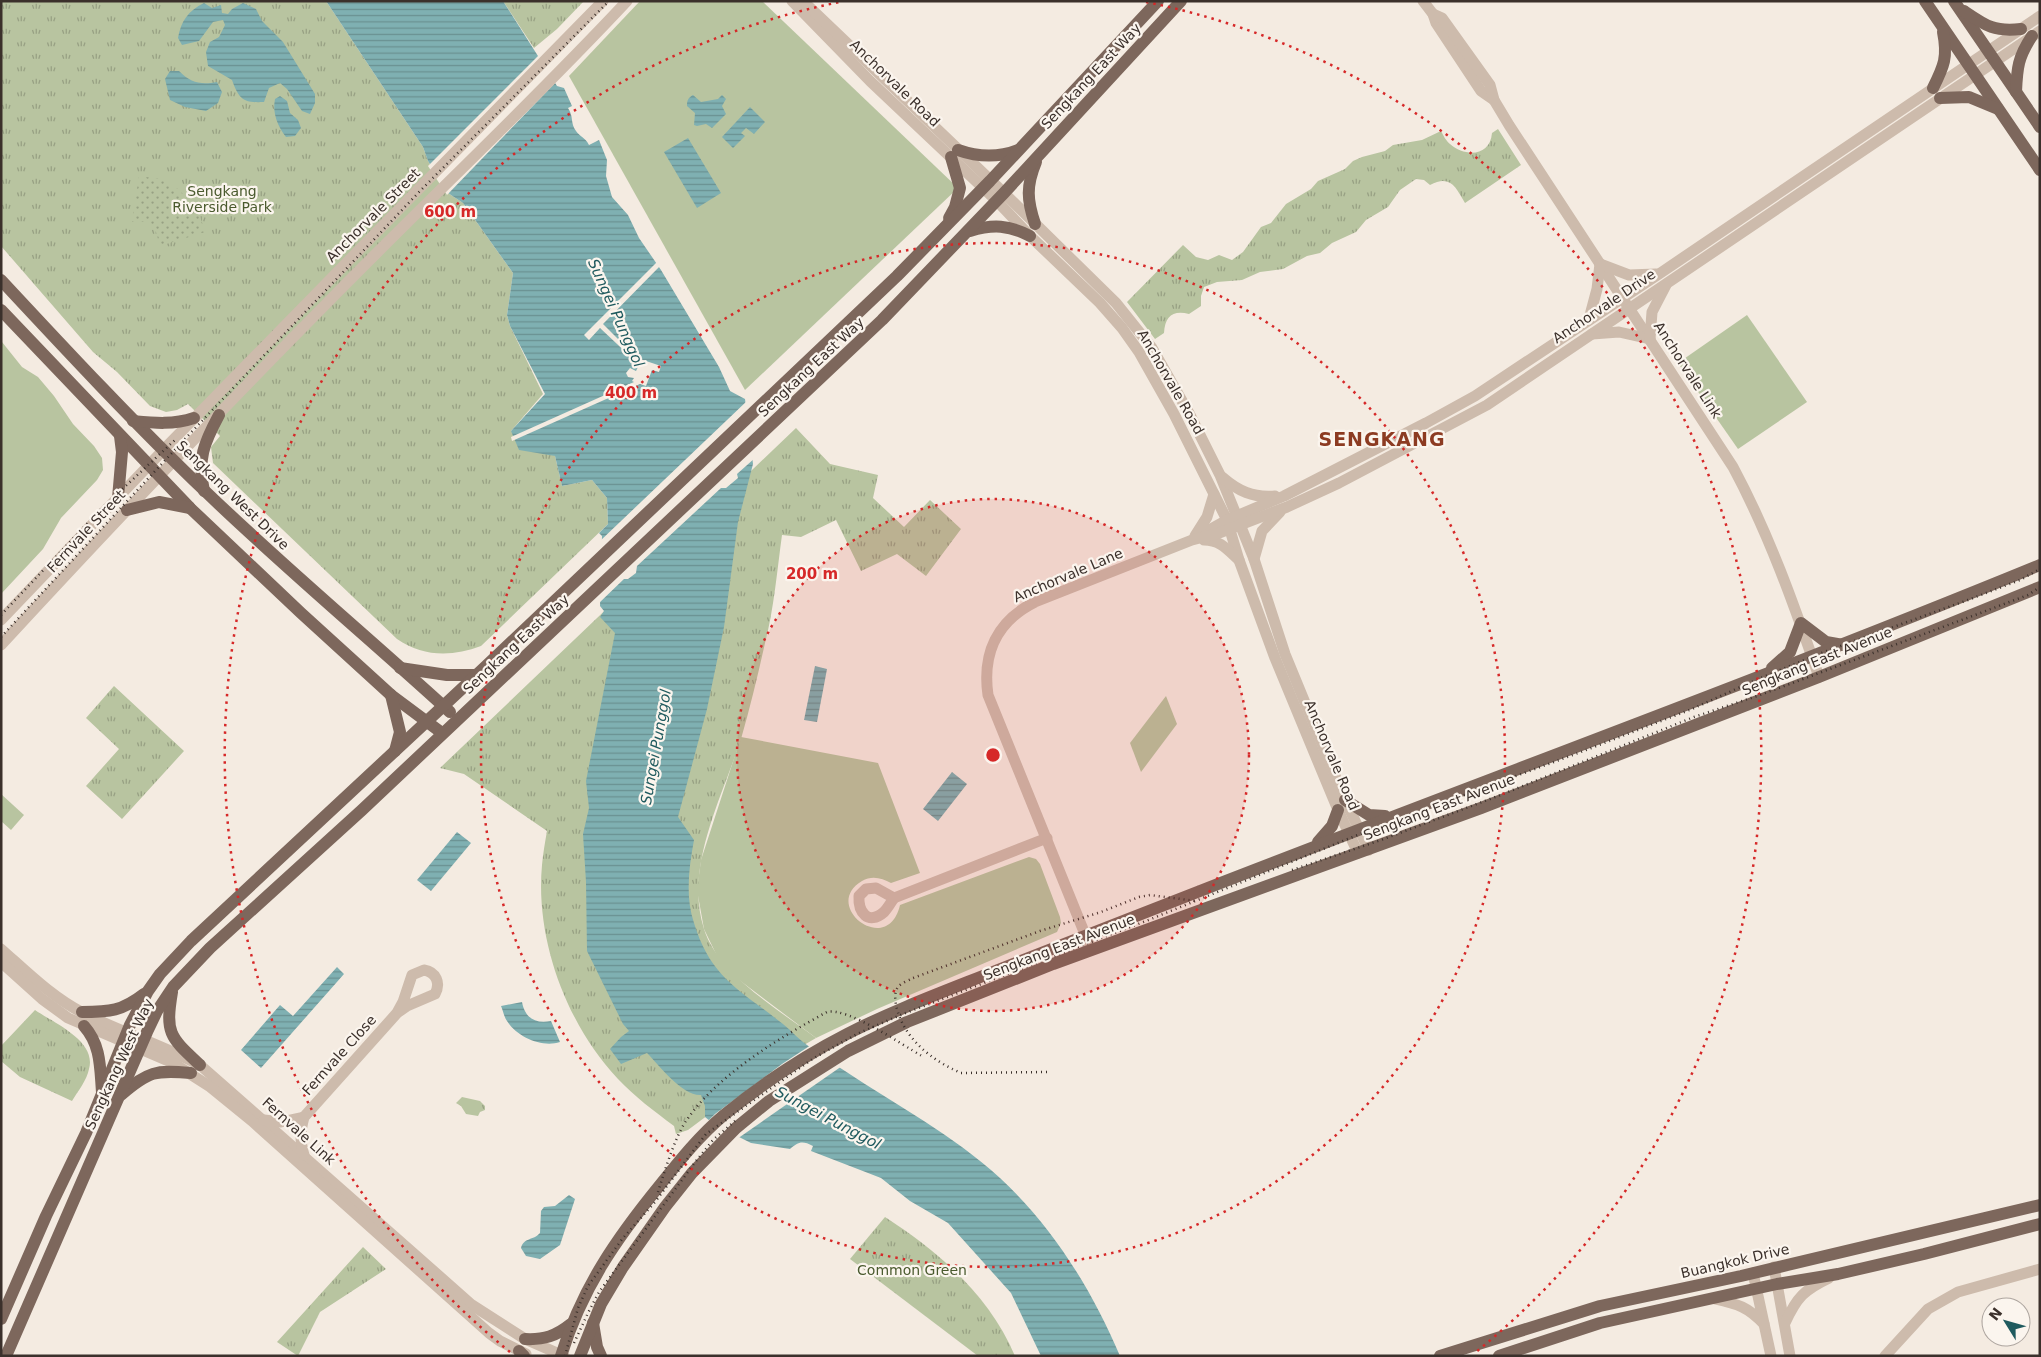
<svg xmlns="http://www.w3.org/2000/svg" width="2041" height="1357" font-family="'DejaVu Sans',sans-serif">
	<style>
		.grass { fill: #b8c4a0 }
		.park { fill: url(#park-tufts) }
		.garden { fill: url(#garden-dots) }
		.water { fill: url(#water-rules) }
		.pier { fill: #f4ebe1 }
		.lines { fill: none; stroke-linecap: round; stroke-linejoin: round }
		.minor { stroke: #cdbbac; stroke-width: 11 }
		.major { stroke: #7d675c; stroke-width: 12 }
		.rail { stroke: #3b302b; stroke-width: 2.5; stroke-dasharray: 1 4; stroke-linecap: butt }
		.ring { fill: none; stroke: #d62828; stroke-width: 2.5; stroke-dasharray: 2.5 5 }
		.labels { text-anchor: middle; dominant-baseline: central; stroke-width: 4.5; stroke-linejoin: round; paint-order: stroke }
		.street-label { font-size: 14px; fill: #3b302b; stroke: #fbf5ee }
		.park-label { font-size: 14px; fill: #4a5a2e; stroke: #fbf5ee }
		.water-label { font-size: 15px; font-style: italic; fill: #1f5a5e; stroke: #fbf5ee }
		.district-label { font-size: 19px; font-weight: bold; letter-spacing: 1px; fill: #8c3b22; stroke: #fbf5ee }
		.centre { fill: #d62828; stroke: #fbf5ee; stroke-width: 2.5 }
		.ring-label { font-size: 15px; text-anchor: middle; font-weight: bold; fill: #d62828; stroke: #fbf5ee; stroke-width: 4.5; stroke-linejoin: round; paint-order: stroke }
	</style>
	<defs>
		<pattern id="park-tufts" width="24" height="20" patternUnits="userSpaceOnUse" patternTransform="scale(1.25)"><rect width="24" height="20" fill="#b8c4a0"/><path d="M3 7l-1-3M5 7V3M7 7l1-3M15 17l-1-3M17 17v-4M19 17l1-3" fill="none" stroke="#97a083"/></pattern>
		<pattern id="garden-dots" width="8" height="8" patternUnits="userSpaceOnUse" patternTransform="scale(1.25)"><rect width="8" height="8" fill="#b8c4a0"/><path d="M2 2h.1M6 6h.1" fill="none" stroke="#97a083" stroke-width="1.8" stroke-linecap="round"/></pattern>
		<pattern id="water-rules" width="6" height="5" patternUnits="userSpaceOnUse" patternTransform="scale(1.25)"><rect width="6" height="5" fill="#7fb0b2"/><path d="M0 2.5h6" fill="none" stroke="#699091"/></pattern>
	</defs>
	<rect width="100%" height="100%" fill="#f4ebe1"/>
	<g class="grass">
		<polygon points="640,1 762,1 958,188 745,390 569,76"/>
		<polygon points="1747,315 1807,402 1738,449 1678,363"/>
		<polygon points="2,342 22,367 38,377 54,396 73,424 94,446 102,458 103,470 97,480 61,518 43,549 1,594"/>
		<polygon points="1166,696 1177,724 1141,772 1130,743"/>
		<path d="M741,737L878,763L920,873L891,883C882,878 872,875 862,881C820,906 888,958 900,905L1029,857L1036,859L1040,864L1060,917L1061,923L1057,932L877,1009L816,1038L730,973L717,956L704,929L697,890L701,860Z"/>
		<polygon points="1,794 24,815 11,830 1,821"/>
	</g>
	<g class="park">
		<path d="M1,1H326L423,147L428,161L448,193L463,203L513,273L507,315L510,326L543,394L511,431L555,456L562,486L592,480L607,498L608,524L481,646C452,657 423,657 397,639L213,463L211,447L220,436L188,404L177,410L166,412L150,406L117,372L93,352L1,246Z"/>
		<polygon points="503,1 584,1 557,29 534,48"/>
		<path d="M1498,129L1521,165L1465,203C1456,187 1450,174 1430,185L1424,180L1416,179L1400,190L1388,207L1366,220L1356,232L1332,243L1320,253L1307,256L1283,269L1260,272L1242,280L1217,282L1204,287L1201,296V306L1189,314C1173,310 1165,316 1164,333L1155,339L1127,302L1183,245L1196,257L1208,260L1219,255L1232,260L1243,252L1261,227L1271,223L1286,204L1311,189L1318,181L1345,169L1353,161L1362,157L1385,151L1393,145L1422,140L1441,131C1443,135 1446,141 1450,144C1465,157 1490,157 1492,133Z"/>
		<path d="M796,428L830,464L878,475L873,498L904,527L930,500L961,529L926,576L897,554L861,571L836,520L801,537L782,535C777,571 774,608 765,643C758,675 750,708 741,739C722,798 684,867 704,929C718,974 779,1010 816,1038L792,1052L688,1130L676,1134L674,1126C654,1111 635,1097 618,1079C567,1025 535,940 542,865C543,854 545,842 547,831L464,774L440,768Z"/>
		<polygon points="114,686 184,751 122,819 86,786 119,749 86,718"/>
		<path d="M35,1010C54,1023 97,1041 89,1069C87,1080 78,1091 72,1101L20,1077L1,1061V1046Z"/>
		<polygon points="462,1097 480,1101 485,1106 485,1110 480,1112 478,1116 466,1114 461,1106 456,1103"/>
		<path d="M885,1217C939,1252 989,1295 1015,1356H978L850,1259Z"/>
		<polygon points="363,1247 386,1269 320,1312 298,1356 277,1342"/>
	</g>
	<polygon class="garden" points="139,176 160,179 178,189 198,210 205,232 160,246 156,232 146,222 132,222"/>
	<g class="water">
		<path d="M326,1H503L557,86L564,88L572,106L568,108C574,117 570,123 576,131C580,137 585,137 589,145L599,140L607,160L606,176L612,197L628,215L639,238L661,270L719,367L730,391L745,399L753,464L738,522L724,627L707,709L678,817L694,840C689,867 685,897 694,923C710,976 738,989 779,1021C789,1028 797,1038 807,1045C819,1054 832,1063 845,1071C898,1106 953,1135 1000,1178C1053,1227 1092,1290 1120,1356H1041L1011,1293L948,1223L910,1201L881,1178L811,1151L813,1146C802,1140 798,1142 790,1149L751,1143L715,1125L705,1117V1106L701,1095C682,1096 660,1066 647,1053L621,1064L610,1049L621,1037L629,1031L623,1024L587,951L586,882L583,834L589,808L586,781L615,633L600,617L604,611L600,606L602,536L599,533L608,524L607,498L592,480L562,486L555,456L519,450L511,431L545,394L510,326L507,315L513,273L463,203L448,193L428,161L423,147Z"/>
		<path d="M204,3L212,8L221,5L222,13L228,14L232,9L243,3L256,9L262,21L283,42L315,94V103L310,114L302,111L287,89L280,83L269,88L264,102C244,103 239,100 232,80L208,66L206,52L210,42L219,37L225,25L223,20L213,22L199,41L182,45L178,38C181,21 188,11 204,3Z"/>
		<path d="M170,71H179C191,83 201,85 217,82L222,92L218,103L206,111L185,107L170,100L165,79Z"/>
		<path d="M693,95L701,102L718,99L722,95L726,99L722,106L726,114L712,128L706,124L697,126L694,125L695,113L687,106C687,100 688,98 693,95Z"/>
		<path d="M280,96L287,101L290,113L298,120L301,128L295,136L286,137C278,127 272,113 275,99Z"/>
		<polygon points="750,107 765,122 754,134 746,128 741,133 745,136 733,148 722,137"/>
		<polygon points="688,138 721,193 697,208 664,152"/>
		<polygon points="815,666 827,669 817,722 804,720"/>
		<polygon points="952,772 967,784 938,821 923,809"/>
		<polygon points="457,832 471,843 431,891 417,880"/>
		<polygon points="337,967 344,974 261,1068 241,1050 280,1005 293,1016"/>
		<path d="M522,1002C525,1018 535,1024 551,1021L560,1042C542,1048 517,1037 507,1021C504,1017 503,1010 501,1006Z"/>
		<path d="M569,1195L575,1199L560,1245L540,1259L526,1256L521,1248C524,1237 533,1241 540,1233L541,1211L544,1207L555,1206Z"/>
	</g>
	<g class="pier">
		<polygon points="540,54 557,81 447,195 428,166"/>
		<polygon points="658,261 661,265 603,324 637,358 661,366 659,372 652,370 646,386 640,384 512,441 511,437 634,382 632,381 634,378 628,377 626,373 630,368 636,371 638,367 633,362 634,360 600,328 589,340 584,335"/>
		<polygon points="748,400 755,458 737,474 738,478 726,488 721,488 637,566 636,573 628,579 624,579 598,604 599,542"/>
		<polygon points="811,1045 842,1066 737,1139 707,1122 715,1114 782,1064"/>
	</g>
	<g class="lines">
		<g class="minor">
			<polyline points="792,1 870,81 997,201 1030,236 1100,303 1122,328 1139,352 1174,414 1227,520 1239,560 1275,658 1338,810 1358,853"/>
			<polyline points="1423,1 1433,14 1436,23 1481,91 1494,100"/>
			<polyline points="804,2 1004,193 1116,303 1152,348 1190,415 1220,475 1254,559 1285,654 1345,800 1369,850"/>
			<path d="M1433,14L1442,18L1490,85L1494,100L1509,125L1733,467C1769,534 1794,605 1819,677"/>
			<polyline points="1600,264 1629,275 1656,274"/>
			<polyline points="1589,319 1597,289 1600,264"/>
			<polyline points="1592,334 1619,332 1650,339"/>
			<polyline points="1650,339 1652,312 1666,285"/>
			<path d="M1222,477C1238,491 1253,498 1275,496"/>
			<polyline points="1200,535 1227,520 1284,496 1426,423 1475,396 1659,274 2040,16"/>
			<polyline points="1195,536 1207,517 1214,494"/>
			<path d="M1204,540C1220,540 1227,549 1239,560"/>
			<polyline points="1254,559 1262,531 1280,512"/>
			<polyline points="1,620 170,443 603,1"/>
			<path d="M1,645C109,528 219,412 331,299C429,199 531,104 627,1"/>
			<path d="M876,888L894,898C891,902 888,908 884,912C868,926 858,912 859,896L866,889Z"/>
			<polyline points="894,898 1047,838"/>
			<path d="M1,949C27,972 52,997 83,1013C121,1032 162,1045 200,1065L472,1305L525,1339L564,1356"/>
			<path d="M1091,949L988,695C982,653 997,621 1035,602L1192,540L1219,533L1287,507L1339,483L1487,405L2040,31"/>
			<polyline points="1,962 42,999 68,1018 173,1063 209,1086 252,1121 489,1333 500,1341 526,1354"/>
			<polyline points="264,1120 281,1122 304,1117"/>
			<path d="M304,1155C300,1141 300,1132 304,1117L397,1013L403,1002L412,975L424,970C436,972 441,983 435,994L407,1006L397,1013"/>
			<polyline points="1774,1267 1790,1356"/>
			<polyline points="1753,1273 1771,1356"/>
			<path d="M1715,1299C1738,1304 1748,1307 1764,1324"/>
			<path d="M1785,1323C1797,1297 1804,1290 1829,1278"/>
			<polyline points="1885,1356 1928,1309 1958,1292 2040,1269"/>
		</g>
		<g class="major">
			<polyline points="1925,1 2040,170"/>
			<polyline points="1954,1 2040,127"/>
			<path d="M1964,11C1986,26 1994,32 2021,29"/>
			<path d="M1933,88C1944,66 1948,57 1943,32"/>
			<path d="M2016,92C2017,68 2018,57 2032,36"/>
			<polyline points="1940,98 1969,97 1998,109"/>
			<path d="M958,150C978,157 998,158 1018,150"/>
			<polyline points="949,218 955,207 960,188 951,157"/>
			<path d="M1035,224C1027,200 1026,186 1036,162"/>
			<path d="M970,231C993,224 1009,225 1030,236"/>
			<path d="M1,280C68,352 135,424 206,492C285,568 369,638 450,712"/>
			<polyline points="1,310 190,508 301,613 391,695 442,733"/>
			<path d="M133,421C154,423 173,425 194,418"/>
			<path d="M204,491C197,459 204,443 219,415"/>
			<polyline points="118,498 122,452 120,436"/>
			<polyline points="127,510 159,502 190,508"/>
			<polyline points="400,668 447,675 477,675"/>
			<polyline points="1772,668 1790,652 1801,623 1826,642 1843,645"/>
			<polyline points="391,695 400,732 395,751"/>
			<polyline points="1345,800 1369,815 1385,816"/>
			<polyline points="1318,842 1332,826 1338,810"/>
			<path d="M172,992C165,1034 170,1037 200,1065"/>
			<path d="M82,1012C110,1012 122,1011 144,994"/>
			<path d="M84,1026C101,1045 100,1067 102,1092"/>
			<path d="M121,1095C149,1071 155,1070 191,1073"/>
			<polyline points="1,1319 46,1216 86,1133 130,1025 148,991 160,974 191,941 483,669 897,276 990,181 1158,1"/>
			<polyline points="593,1323 597,1347 601,1356"/>
			<path d="M525,1339C544,1340 556,1336 571,1324"/>
			<polyline points="519,1351 524,1356"/>
			<polyline points="6,1356 147,1032 157,1011 173,987 210,948 362,810 882,320 1004,193 1181,1"/>
			<path d="M561,1356C582,1288 616,1239 660,1185C680,1160 700,1135 724,1115C762,1084 804,1056 847,1034C896,1009 948,990 998,970C1066,943 1133,917 1200,891C1480,782 1762,679 2040,565"/>
			<polyline points="580,1356 601,1304 623,1267 665,1207 692,1173 736,1128 769,1101 848,1051 907,1022 1053,964 1481,808 1819,677 2040,587"/>
			<polyline points="1440,1356 1600,1306 1741,1276 2040,1205"/>
			<polyline points="1499,1356 1600,1323 1777,1284 1838,1274 1924,1254 2040,1224"/>
		</g>
		<g class="rail">
			<polyline points="1,615 101,509 175,440"/>
			<polyline points="1,637 183,441 420,191 609,1"/>
			<polyline points="1292,870 1381,840 1498,796 1694,717 1760,695 1975,615 2028,595 2040,587"/>
			<path d="M1047,1072L961,1073C931,1060 903,1038 896,1005C895,998 894,991 899,986C902,983 909,980 913,978L1040,931L1101,912L1139,897L1150,895L1196,901"/>
			<path d="M658,1192C664,1173 675,1137 686,1121C717,1075 779,1038 827,1012C848,1007 902,1045 922,1056"/>
			<polyline points="574,1343 588,1313 599,1292 696,1161 713,1140 736,1120"/>
			<polyline points="565,1356 578,1308 588,1286 623,1238 655,1202 706,1134 814,1058 857,1034 903,1014 1146,921 1375,828 1581,752 1692,709 1756,680 1824,652 1968,600 2020,580 2040,569"/>
		</g>
	</g>
	<circle cx="993" cy="755" r="256" fill="#d62828" fill-opacity=".12"/>
	<g class="ring">
		<circle cx="993" cy="755" r="256"/>
		<circle cx="993" cy="755" r="512"/>
		<path d="M510 1352A768 768 0 0 1 840 2M1146 2A768 768 0 0 1 1476 1352"/>
	</g>
	<g class="labels">
		<g class="street-label">
			<text transform="translate(1091 76) rotate(-47)">Sengkang East Way</text>
			<text transform="translate(895 83) rotate(44)">Anchorvale Road</text>
			<text transform="translate(373 215) rotate(-45)">Anchorvale Street</text>
			<text transform="translate(1604 306) rotate(-34)">Anchorvale Drive</text>
			<text transform="translate(811 367) rotate(-43)">Sengkang East Way</text>
			<text transform="translate(1688 370) rotate(57)">Anchorvale Link</text>
			<text transform="translate(1171 382) rotate(60)">Anchorvale Road</text>
			<text transform="translate(233 495) rotate(44)">Sengkang West Drive</text>
			<text transform="translate(86 531) rotate(-47)">Fernvale Street</text>
			<text transform="translate(1068 575) rotate(-23)">Anchorvale Lane</text>
			<text transform="translate(516 644) rotate(-43)">Sengkang East Way</text>
			<text transform="translate(1817 661) rotate(-22)">Sengkang East Avenue</text>
			<text transform="translate(1332 755) rotate(67)">Anchorvale Road</text>
			<text transform="translate(1439 807) rotate(-21)">Sengkang East Avenue</text>
			<text transform="translate(1059 947) rotate(-21)">Sengkang East Avenue</text>
			<text transform="translate(339 1055) rotate(-48)">Fernvale Close</text>
			<text transform="translate(119 1064) rotate(-65)">Sengkang West Way</text>
			<text transform="translate(299 1131) rotate(42)">Fernvale Link</text>
			<text transform="translate(1735 1261) rotate(-13)">Buangkok Drive</text>
		</g>
		<g class="park-label">
			<text x="222" y="191">Sengkang<tspan x="222" dy="16">Riverside Park</tspan></text>
			<text x="912" y="1270">Common Green</text>
		</g>
		<g class="water-label">
			<text transform="translate(616 313) rotate(66)">Sungei Punggol</text>
			<text transform="translate(656 747) rotate(-80)">Sungei Punggol</text>
			<text transform="translate(828 1118) rotate(28)">Sungei Punggol</text>
		</g>
		<g class="district-label">
			<text x="1382" y="439">SENGKANG</text>
		</g>
	</g>
	<circle cx="993" cy="755" r="8" class="centre"/>
	<g class="ring-label">
		<text x="450" y="217">600 m</text>
		<text x="631" y="398">400 m</text>
		<text x="812" y="579">200 m</text>
	</g>
	<rect width="2041" height="1357" fill="none" stroke="#3b302b" stroke-width="5"/>
	<g transform="translate(2006 1322) rotate(307)"><circle r="24" fill="#fbf5ee" stroke="#aea6a0"/>
	<path d="M0-4L9 19L0 12L-9 19Z" fill="#1f5a5e"/>
	<text y="-8" font-size="14" font-weight="bold" text-anchor="middle" fill="#3b302b">N</text>
	</g>
</svg>
